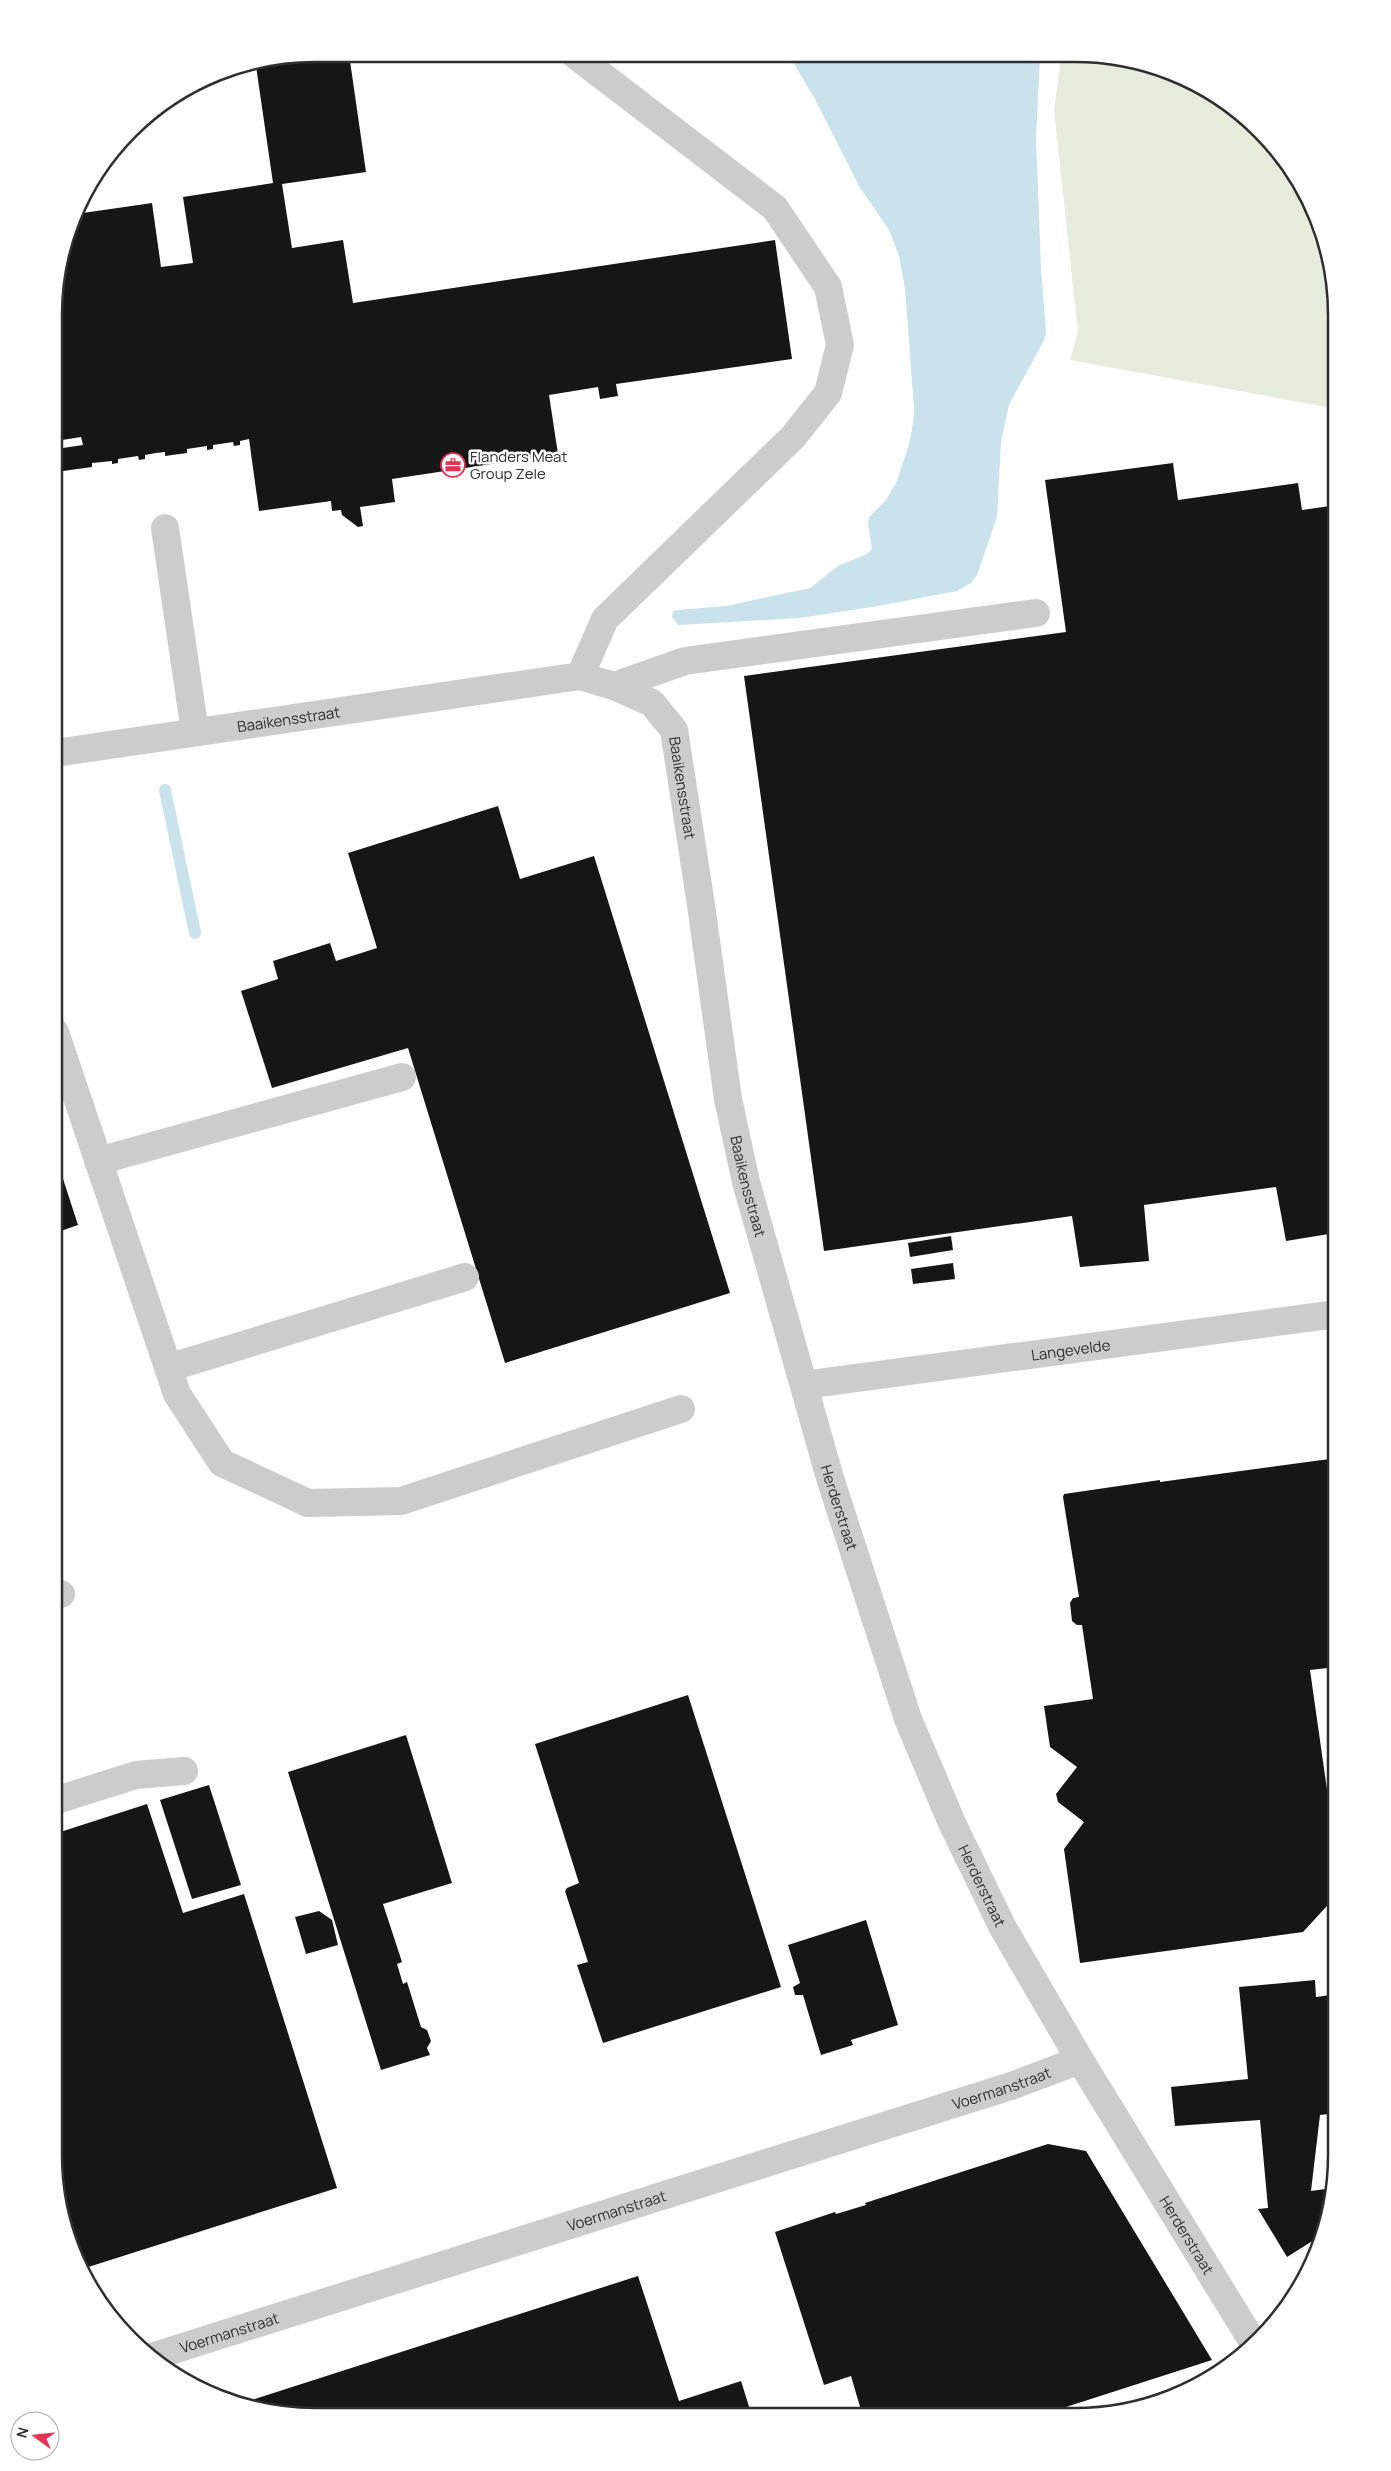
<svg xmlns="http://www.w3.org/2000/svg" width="1391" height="2471" font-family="Manrope,sans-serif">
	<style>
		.green { fill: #e6ecdd }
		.water { fill: #c9e2eb }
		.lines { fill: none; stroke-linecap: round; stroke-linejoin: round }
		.stream { stroke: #c9e2eb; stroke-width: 12 }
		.building { fill: #161616 }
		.minor { stroke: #ccc; stroke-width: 28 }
		.labels { text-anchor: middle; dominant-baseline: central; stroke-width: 5; stroke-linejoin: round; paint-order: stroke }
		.poi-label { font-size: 15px; fill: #2f2f2f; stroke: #fff; text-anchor: start }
		.street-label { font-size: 15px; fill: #2f2f2f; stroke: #fff }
		.rim { fill: none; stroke: #2f2f2f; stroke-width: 2.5 }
	</style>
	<rect width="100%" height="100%" fill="#fff"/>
	<polygon class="green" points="1061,58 1126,59 1191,81 1248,119 1293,170 1323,231 1337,316 1337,409 1070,360 1078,332 1054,110"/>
	<polygon class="water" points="790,57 1040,58 1036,137 1041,268 1046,331 1045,338 1009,405 1001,442 997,517 977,575 971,583 957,591 878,606 800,618 678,625 672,617 673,611 677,610 726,606 810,588 838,566 867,554 872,549 868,525 869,517 886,500 897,481 909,444 913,424 914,408 905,288 899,256 889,230 859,186 815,99"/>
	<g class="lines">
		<polyline class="stream" points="165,790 195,933"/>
	</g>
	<g class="building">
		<polygon points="316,54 349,54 366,172 282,184 292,248 343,240 353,303 775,240 792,359 616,384 618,396 600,399 598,387 549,395 558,454 392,479 395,502 360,507 363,526 358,527 342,515 341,510 332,511 331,501 259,511 249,439 240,441 240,445 234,446 233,442 213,445 213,449 207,450 207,446 187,449 187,453 165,456 165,452 156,453 145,455 145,459 139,460 138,456 118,459 118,463 112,464 112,461 92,463 92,467 56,472 56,449 83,445 81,437 56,441 56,282 76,214 152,203 161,267 193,263 183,197 273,183 256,66"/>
		<polygon points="1173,463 1178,500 1298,483 1302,510 1337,505 1337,1178 1328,1179 1335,1233 1286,1241 1276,1187 1144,1205 1149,1261 1080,1267 1072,1216 824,1251 744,676 1066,632 1045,480"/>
		<polygon points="498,806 520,879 594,856 730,1293 505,1363 408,1048 272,1088 241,991 278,979 273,961 330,943 336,961 377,948 348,853"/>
		<polygon points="55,1154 78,1225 55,1233"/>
		<polygon points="951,1236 953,1250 910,1257 908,1243"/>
		<polygon points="953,1263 955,1279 913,1284 911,1269"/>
		<polygon points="1337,1458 1337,1667 1310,1670 1337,1860 1337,1895 1303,1932 1080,1963 1064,1849 1084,1822 1058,1802 1056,1794 1077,1767 1050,1747 1044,1706 1093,1699 1082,1625 1077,1625 1072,1621 1070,1603 1073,1598 1079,1597 1063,1497 1064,1494 1160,1480 1160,1482"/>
		<polygon points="688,1695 781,1987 603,2043 577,1965 588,1962 565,1891 567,1888 579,1883 535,1744"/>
		<polygon points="406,1735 452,1883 383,1904 402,1962 397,1964 403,1984 407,1982 421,2027 427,2030 431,2041 427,2048 430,2055 381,2070 288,1772"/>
		<polygon points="209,1785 241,1885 192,1899 160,1800"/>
		<polygon points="147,1804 183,1913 244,1894 337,2188 82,2269 68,2240 54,2155 54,1834"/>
		<polygon points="319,1911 332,1920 338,1945 306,1954 295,1917"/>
		<polygon points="866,1920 898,2025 851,2040 853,2045 821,2055 803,1995 795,1995 793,1987 800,1983 788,1945"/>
		<polygon points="1315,1980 1316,1997 1331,1995 1337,2063 1337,2113 1320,2115 1311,2191 1333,2188 1322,2235 1287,2257 1258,2209 1268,2208 1260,2120 1175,2126 1171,2087 1248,2079 1239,1987"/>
		<polygon points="1048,2144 1086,2151 1212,2360 1035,2417 863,2417 851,2376 824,2385 775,2232 835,2212 836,2214 866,2205 865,2203"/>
		<polygon points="638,2276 679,2401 741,2381 752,2416 281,2415 239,2404"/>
	</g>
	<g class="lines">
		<g class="minor">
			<polyline points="575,55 775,208 828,287 840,345 828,393 793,437 605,619 580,676"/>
			<polyline points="165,528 195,732"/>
			<polyline points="614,686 685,661 1036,613"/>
			<path id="s1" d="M55,753L580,676L614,686L652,703L674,730L701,905L728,1099L746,1182L830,1478L908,1719L952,1823L1003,1928L1080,2060L1254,2344"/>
			<polyline points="55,1032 177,1394 222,1463 308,1503 401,1501 681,1409"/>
			<polyline points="98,1161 402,1077"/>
			<polyline points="168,1368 465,1277"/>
			<path id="s2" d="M804,1385L1337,1314"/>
			<polyline points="54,1593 61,1594"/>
			<polyline points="54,1801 136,1775 184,1771"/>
			<path id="s3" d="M151,2357L1014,2085L1080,2060"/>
		</g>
	</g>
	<defs>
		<g id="office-ring" transform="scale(1.25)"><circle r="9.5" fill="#fff" stroke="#e33454" stroke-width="1.5"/><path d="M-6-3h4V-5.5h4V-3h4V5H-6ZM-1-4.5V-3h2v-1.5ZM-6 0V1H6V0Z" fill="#e33454"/></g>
	</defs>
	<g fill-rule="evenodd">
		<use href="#office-ring" x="453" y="465"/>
	</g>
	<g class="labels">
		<g class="poi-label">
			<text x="470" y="456">Flanders Meat<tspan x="470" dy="17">Group Zele</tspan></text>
		</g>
		<g class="street-label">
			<text stroke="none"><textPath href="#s1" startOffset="236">Baaikensstraat</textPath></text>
			<text stroke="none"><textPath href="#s1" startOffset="701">Baaikensstraat</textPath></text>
			<text stroke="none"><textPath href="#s1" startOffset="1105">Baaikensstraat</textPath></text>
			<text stroke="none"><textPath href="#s2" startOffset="269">Langevelde</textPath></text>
			<text stroke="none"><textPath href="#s1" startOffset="1439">Herderstraat</textPath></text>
			<text stroke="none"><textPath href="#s1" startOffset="1844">Herderstraat</textPath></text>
			<text stroke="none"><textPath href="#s3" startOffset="892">Voermanstraat</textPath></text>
			<text stroke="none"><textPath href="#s3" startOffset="488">Voermanstraat</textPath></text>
			<text stroke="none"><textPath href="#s1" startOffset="2249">Herderstraat</textPath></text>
			<text stroke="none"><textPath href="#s3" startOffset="82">Voermanstraat</textPath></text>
		</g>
	</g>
	<path d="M0 0H1391V2471H0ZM315 62H1075A253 253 0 0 1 1328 315V2155A253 253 0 0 1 1075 2408H315A253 253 0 0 1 62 2155V315A253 253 0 0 1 315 62Z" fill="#fff" fill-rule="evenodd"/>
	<path class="rim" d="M315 62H1075A253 253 0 0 1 1328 315V2155A253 253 0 0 1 1075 2408H315A253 253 0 0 1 62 2155V315A253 253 0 0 1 315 62Z"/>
	<g transform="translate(35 2436) rotate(285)"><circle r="24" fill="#ffffff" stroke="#acacac"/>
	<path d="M0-4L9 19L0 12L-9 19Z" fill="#e33454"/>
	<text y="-8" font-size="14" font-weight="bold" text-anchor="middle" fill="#2f2f2f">N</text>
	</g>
</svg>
